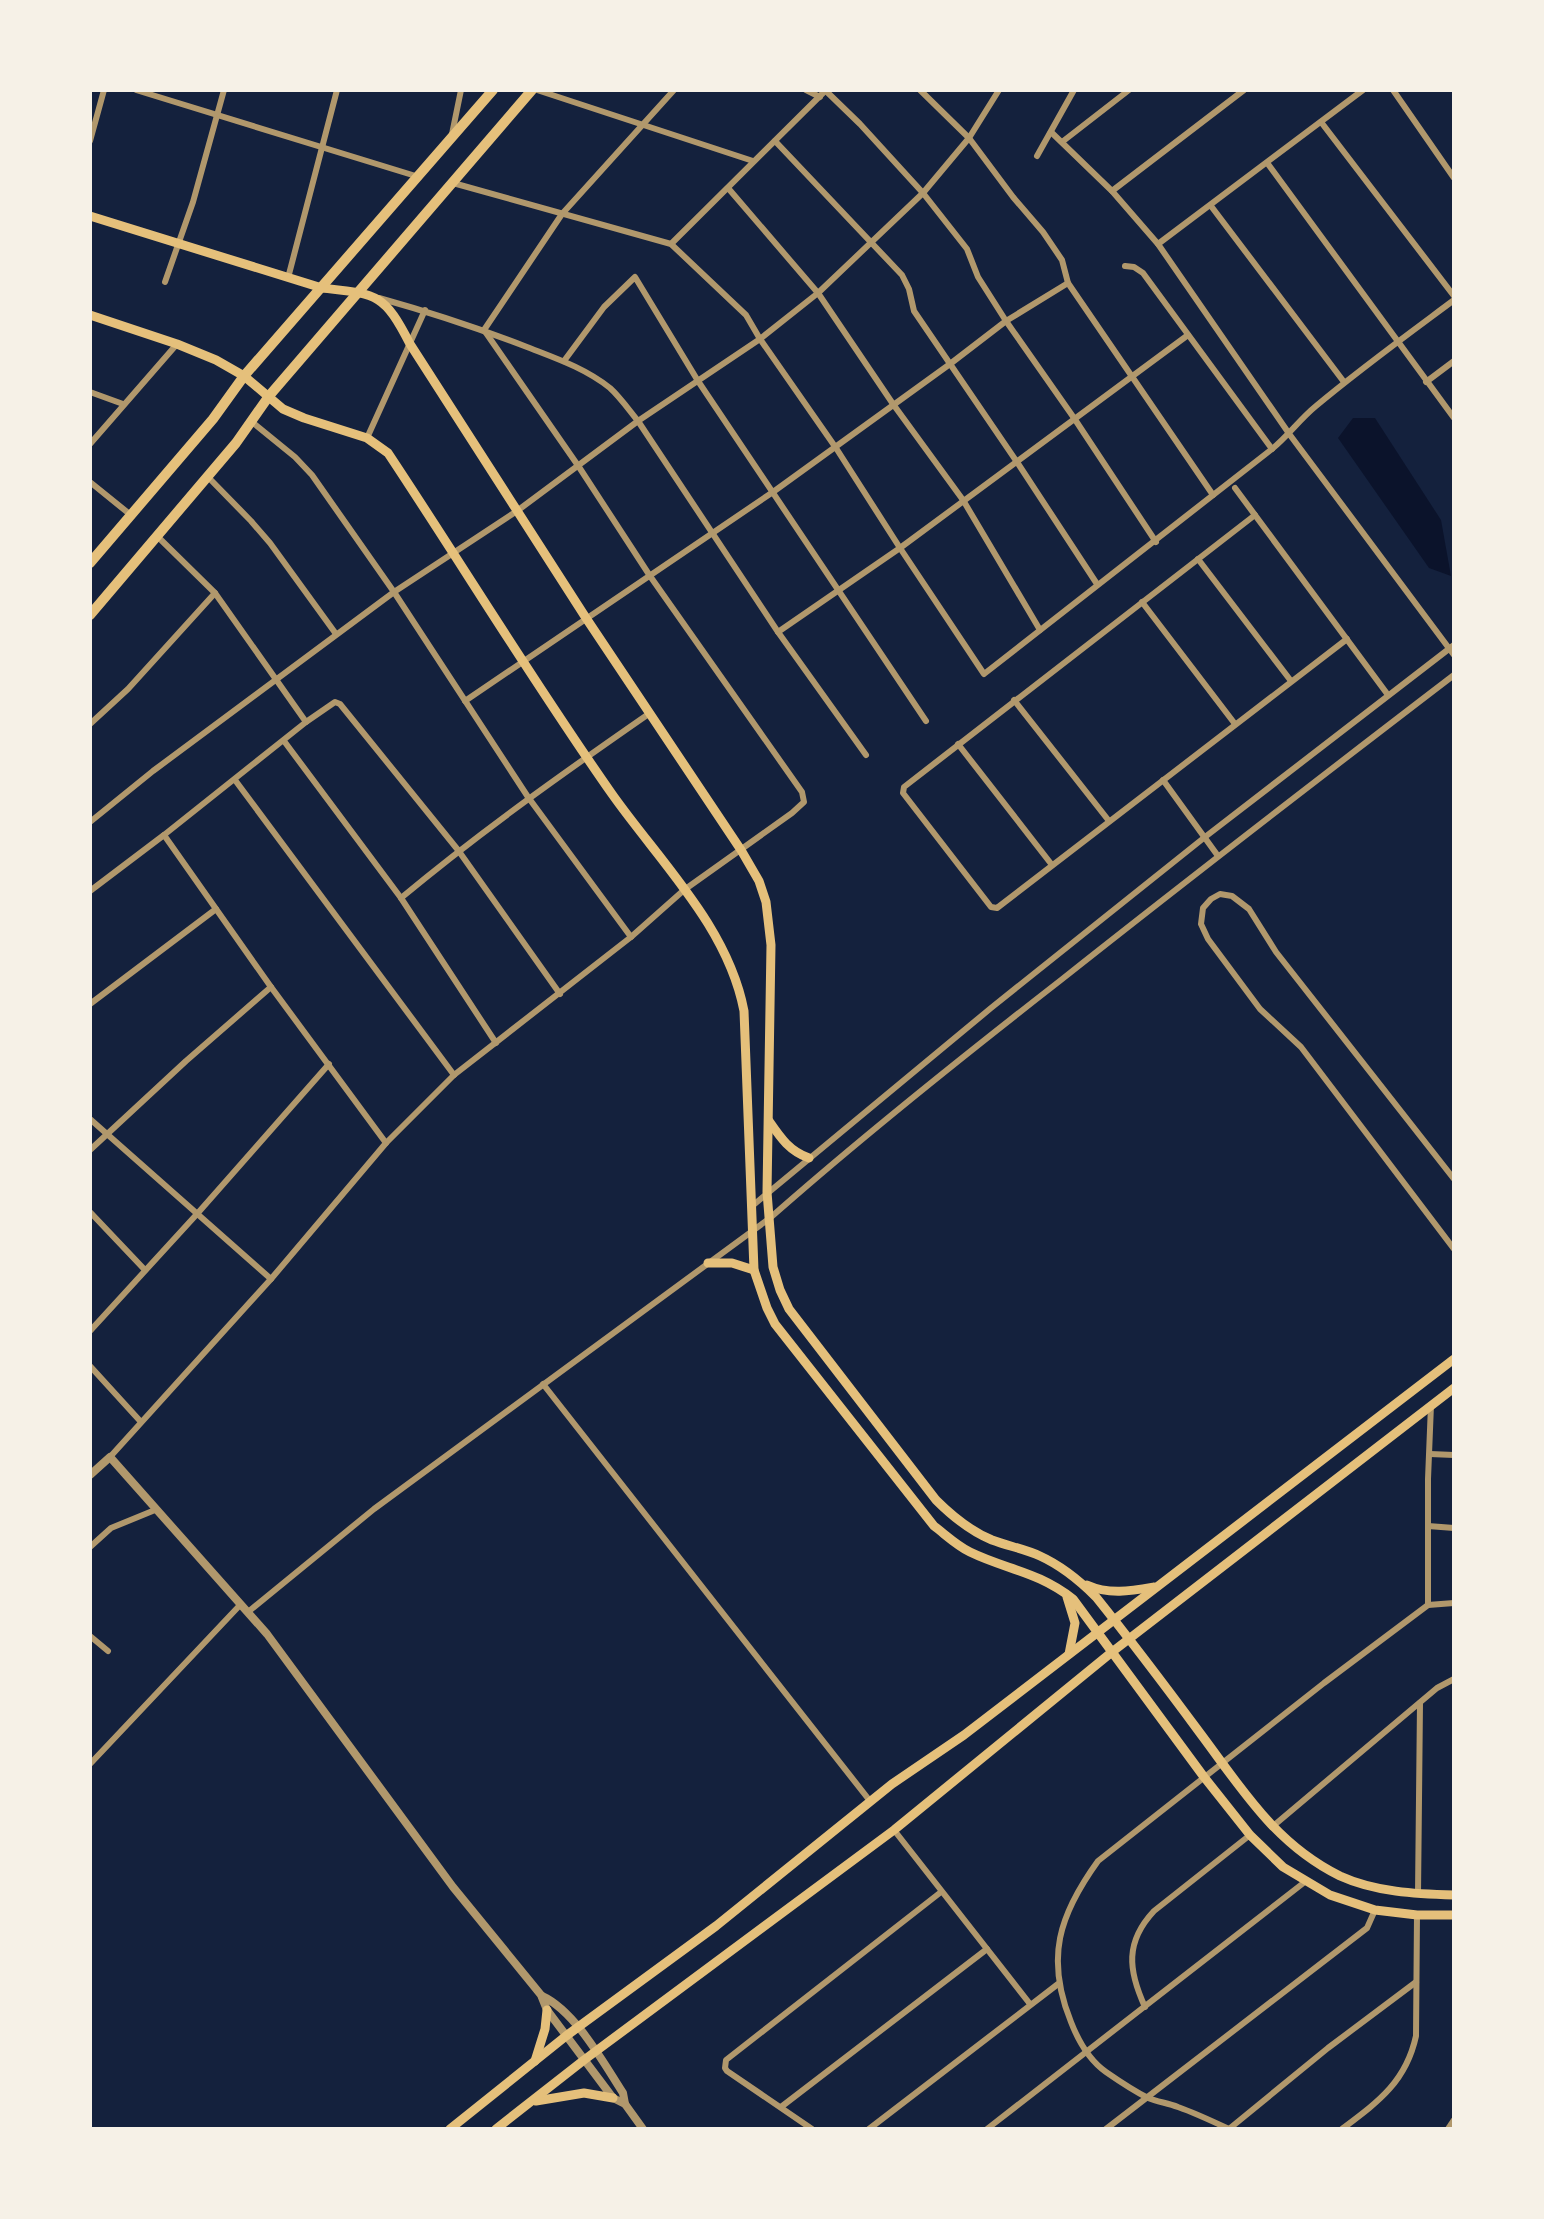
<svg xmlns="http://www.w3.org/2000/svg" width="1544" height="2219" font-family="'Golos Text',sans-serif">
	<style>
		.water { fill: #0b132b }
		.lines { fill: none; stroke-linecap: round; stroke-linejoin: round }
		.minor { stroke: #b1986c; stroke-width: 6 }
		.tertiary { stroke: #b1986c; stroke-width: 8 }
		.secondary { stroke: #e5c07b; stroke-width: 9 }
		.primary { stroke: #e5c07b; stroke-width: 10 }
	</style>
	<rect width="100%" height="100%" fill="#14213d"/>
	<polygon class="water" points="1353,418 1375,418 1441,520 1451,576 1429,568 1338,438"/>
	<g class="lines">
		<g class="minor">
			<polyline points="136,90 419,177"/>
			<polyline points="537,90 753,161"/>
			<polyline points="806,90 820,97"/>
			<polyline points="920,90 969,138 1013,197 1043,232 1062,260 1068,283 1213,495"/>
			<polyline points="1393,90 1454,178"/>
			<polyline points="826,91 860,124 923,193 967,249 978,277 1006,321 1074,418 1156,542"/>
			<polyline points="1321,122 1454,296"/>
			<polyline points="1051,132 1112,191 1158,244 1290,435 1454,655"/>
			<polyline points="452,134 461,90"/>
			<polyline points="90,141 104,90"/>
			<polyline points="775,141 902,275 909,289 914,311 1017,462 1097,584"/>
			<polyline points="1062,142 1129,90"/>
			<polyline points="1037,156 1074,90"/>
			<polyline points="1268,164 1454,418"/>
			<path d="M453,183L671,244L746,315L760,339L836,448L900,548L984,674L1272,449C1288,436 1300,419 1316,406C1360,369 1407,335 1454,300"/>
			<polyline points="728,188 818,293 893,404 963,500 1040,630"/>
			<polyline points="1112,191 1244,90"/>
			<polyline points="1211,206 1344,382"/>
			<polyline points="671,244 826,90"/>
			<polyline points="1158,244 1363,90"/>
			<polyline points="1125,266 1134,267 1143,273 1272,449"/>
			<polyline points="288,278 337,90"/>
			<polyline points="165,282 193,202 224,90"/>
			<path d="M379,298C429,312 478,328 527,347C555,358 585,368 610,388C620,397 629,410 638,421L778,632L866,755"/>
			<polyline points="564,361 604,307 635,277 698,381 926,721"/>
			<polyline points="1426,382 1454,361"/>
			<polyline points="90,392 123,404"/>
			<polyline points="252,422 295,457 312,475 394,592 528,797 631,937"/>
			<polyline points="367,438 425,310"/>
			<polyline points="90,444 177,344"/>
			<polyline points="208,477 251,521 270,543 336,634"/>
			<polyline points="90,482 132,516"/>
			<polyline points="1235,488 1388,695"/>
			<polyline points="1255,515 904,787 903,793 991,907 997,908 1347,639"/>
			<polyline points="157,536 215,593 306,722"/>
			<polyline points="1198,559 1291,681"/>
			<polyline points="1142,602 1235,724"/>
			<polyline points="778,632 900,548 1188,335"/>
			<polyline points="1014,700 1109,821"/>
			<polyline points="465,701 773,492 950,364 1006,321 1068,283"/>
			<polyline points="90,724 128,689 215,593"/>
			<polyline points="284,741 401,898 496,1043"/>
			<polyline points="958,744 1052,865"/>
			<polyline points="235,780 454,1075"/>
			<polyline points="1163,780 1218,856"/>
			<polyline points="90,822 153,771 394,592 517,511 638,421 760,339 818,293 923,193 969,138 999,90"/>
			<polyline points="164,835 271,987 386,1143"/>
			<polyline points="90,891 164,835 306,722 335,702 340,704 458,850 560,994"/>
			<path d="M401,898C480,832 565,772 650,713"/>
			<polyline points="90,1004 216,909"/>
			<polyline points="90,1119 271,1279"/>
			<polyline points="90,1150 186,1061 271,987"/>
			<polyline points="1454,1179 1276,952 1249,909 1232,896 1220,894 1211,899 1203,908 1201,924 1208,939 1260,1009 1301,1047 1454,1249"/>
			<polyline points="751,1207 991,1008 1205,837 1454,645"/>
			<polyline points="90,1212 145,1270"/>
			<polyline points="90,1331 197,1214 329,1064"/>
			<polyline points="90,1366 141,1422"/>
			<polyline points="543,1384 870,1801"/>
			<polyline points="1430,1454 1454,1455"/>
			<polyline points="110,1457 271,1279 386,1143 454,1075 631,937 684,890 792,813 804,802 802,792 650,576 579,467 484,330 562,214 674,90"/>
			<polyline points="1428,1526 1454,1528"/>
			<polyline points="90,1547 111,1528 155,1510"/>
			<polyline points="1428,1605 1428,1479 1431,1405"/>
			<path d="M248,1612L374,1509L770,1218C864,1135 962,1057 1061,980C1191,877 1322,776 1454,675"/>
			<polyline points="90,1636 108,1651"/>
			<polyline points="90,1764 241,1604"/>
			<polyline points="1272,1827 1437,1688 1454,1679"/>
			<polyline points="894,1830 1030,2004"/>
			<polyline points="1418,1894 1420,1703"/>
			<path d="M1416,1982L1328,2048L1229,2129C1212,2121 1195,2113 1178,2107C1168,2103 1158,2102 1148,2098C1134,2091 1119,2081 1106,2072C1089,2060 1078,2040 1071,2022C1045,1958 1059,1915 1098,1861L1324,1683L1428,1605L1454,1603"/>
			<path d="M1145,2007C1128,1970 1125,1942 1154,1911L1250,1835"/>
			<polyline points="781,2107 987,1949"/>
			<polyline points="812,2129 727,2071 725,2068 726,2060 941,1892"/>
			<polyline points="869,2129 1058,1984"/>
			<polyline points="987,2129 1306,1881"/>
			<polyline points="1106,2129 1367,1928 1375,1910"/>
			<path d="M1342,2129C1378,2102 1406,2082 1416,2036L1417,1915"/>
			<polyline points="1448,2129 1454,2120"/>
		</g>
		<g class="tertiary">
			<polyline points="90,1475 110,1457 267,1634 453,1887 541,1995 547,2010 613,2098 625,2104"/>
			<path d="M542,1996C575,2011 603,2062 623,2093L625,2104L643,2129"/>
		</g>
		<g class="secondary">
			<path d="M90,216L322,288C377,294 384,293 410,344L586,618L741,850L759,881L766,902L771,945L767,1192L773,1267L780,1290L789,1309L936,1500C953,1517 970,1531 992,1540C1008,1546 1025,1549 1040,1556C1062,1566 1079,1580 1096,1597C1132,1642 1166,1687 1200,1733C1242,1789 1275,1844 1340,1876C1375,1892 1416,1894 1454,1895"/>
			<path d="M90,315L177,344L216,360L244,376L283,409L304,418L367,438L388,453C463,566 534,683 612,794C660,862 728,927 744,1011L754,1270L767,1308L775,1324L934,1526C946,1535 956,1545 970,1552C1007,1570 1037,1571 1073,1599L1204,1777L1250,1835L1283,1867L1330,1895L1375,1910L1417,1915H1454"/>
			<path d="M769,1121C780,1137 789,1151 809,1158"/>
			<polyline points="708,1263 732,1263 754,1270"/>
			<path d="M1087,1585C1109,1595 1131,1591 1154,1587"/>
			<polyline points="1067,1597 1075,1623 1069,1654"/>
			<polyline points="535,2061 545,2029 547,2010"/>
			<polyline points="536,2101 584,2093 613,2098"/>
			<polyline points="450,2129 566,2036 716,1926 892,1784 964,1735 1454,1359"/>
			<polyline points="496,2129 584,2060 894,1830 1112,1652 1454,1388"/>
		</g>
		<g class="primary">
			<polyline points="90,563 213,419 244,376 493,90"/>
			<polyline points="90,615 236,443 269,396 532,90"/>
		</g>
	</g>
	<rect width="1544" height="2219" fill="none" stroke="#f6f1e7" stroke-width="184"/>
</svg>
